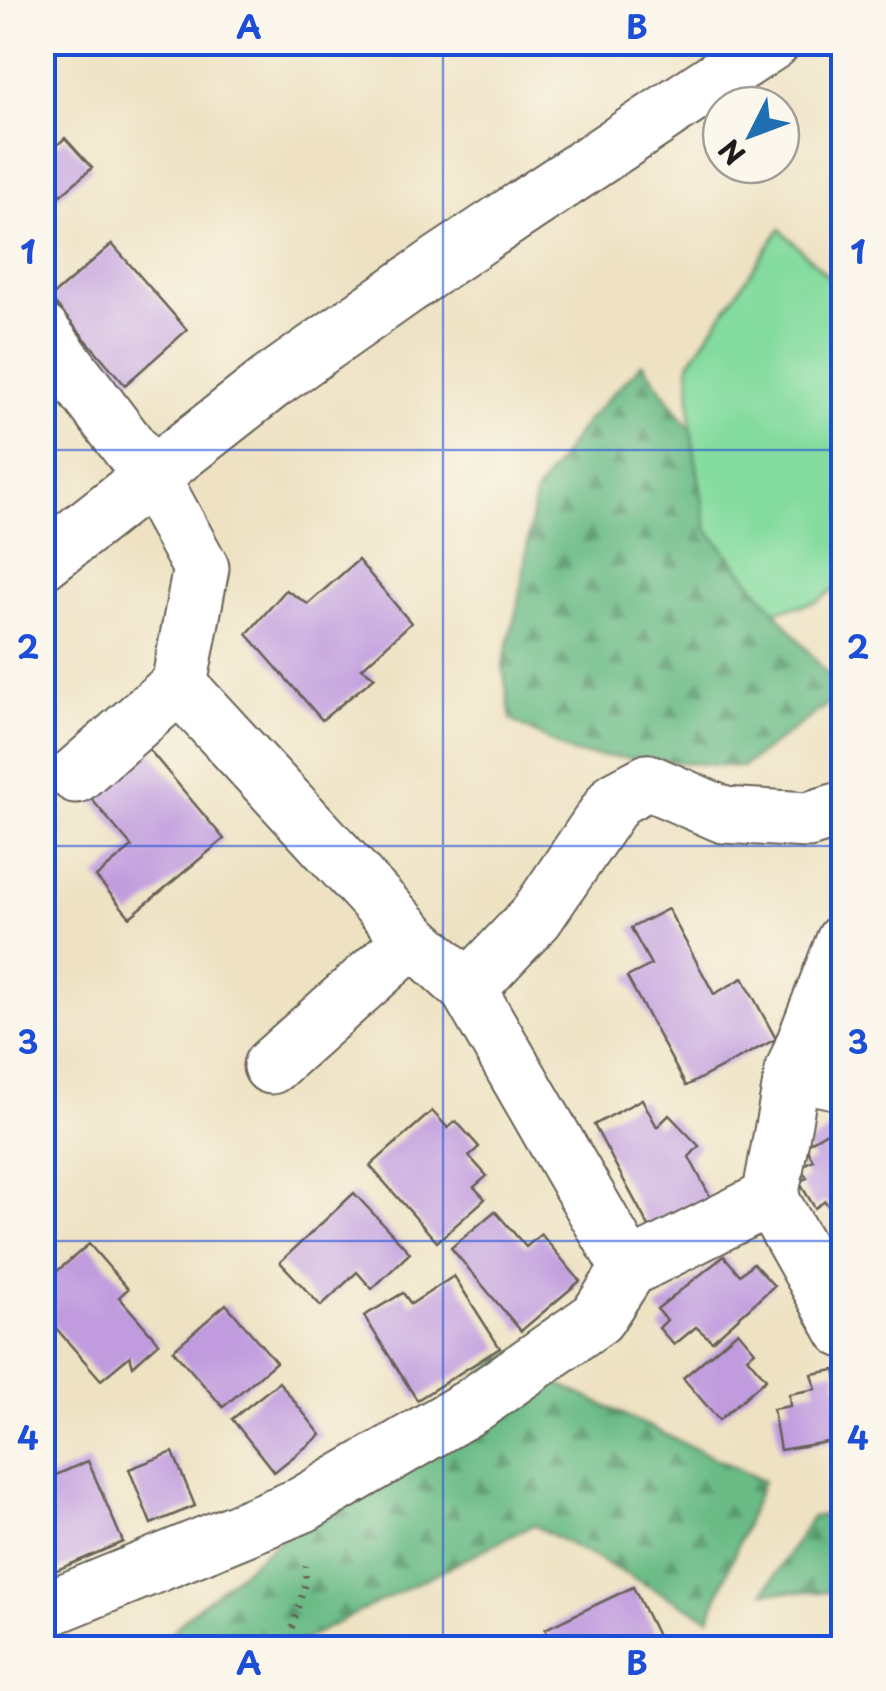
<svg xmlns="http://www.w3.org/2000/svg" width="886" height="1691" font-family="'Playpen Sans',sans-serif">
	<style>
		.green { fill: #84db9f; stroke: #507c5e; stroke-width: 2.5 }
		.forest { fill: url(#forest-firs); stroke: #446c51; stroke-width: 2.5 }
		.building { fill: #c09bde }
		.lines { fill: none; stroke-linecap: round; stroke-linejoin: round }
		.minor-casing { stroke: #666156; stroke-width: 59 }
		.tertiary-casing { stroke: #666156; stroke-width: 59 }
		.path { stroke: #666156; stroke-width: 6; stroke-dasharray: 2.5 8; stroke-linecap: butt }
		.minor { stroke: #fff; stroke-width: 55 }
		.tertiary { stroke: #fff; stroke-width: 55 }
		.grid { fill: none; stroke: #1d4ed8; stroke-width: 2.5; stroke-opacity: 0.55 }
		.neatline { fill: none; stroke: #1d4ed8; stroke-width: 4 }
		.grid-label { font-size: 32px; text-anchor: middle; font-weight: bold; fill: #1d4ed8 }
	</style>
	<defs>
		<pattern id="forest-firs" width="22" height="20" patternUnits="userSpaceOnUse" patternTransform="scale(2.5)"><rect width="22" height="20" fill="#6bbb86"/><path d="M5 1l3.5 6h-7zM16 11l3.5 6h-7z" fill="#57976d"/></pattern>
	</defs>
	<rect width="100%" height="100%" fill="#fbf7ec"/>
	<filter id="ink" filterUnits="userSpaceOnUse"><feTurbulence type="fractalNoise" baseFrequency=".01" numOctaves="2"/><feDisplacementMap in="SourceGraphic" scale="20" xChannelSelector="R" yChannelSelector="G"/><feConvolveMatrix kernelMatrix="1 2 1 2 8 2 1 2 1" color-interpolation-filters="sRGB"/></filter>
	<filter id="wash" filterUnits="userSpaceOnUse"><feTurbulence type="fractalNoise" baseFrequency=".0048" numOctaves="4" result="noise"/><feDisplacementMap in="SourceGraphic" scale="40" xChannelSelector="R" yChannelSelector="G"/><feGaussianBlur stdDeviation="2.25" result="paint"/><feColorMatrix in="noise" values="0 0 0 0 0 0 0 0 0 0 0 0 0 0 0 0 0 1.4 0 .05"/><feComposite in="paint" operator="in"/></filter>
	<g filter="url(#wash)">
		<rect width="100%" height="100%" fill="#eee2c3"/>
		<polygon class="green" points="780,229 843,291 843,584 816,602 775,611 707,529 691,430 689,363"/>
		<g class="forest">
			<polygon points="643,363 691,430 707,529 843,693 742,767 574,754 511,720 503,666 520,595 535,494 587,420"/>
			<polygon points="502,1357 763,1481 709,1618 533,1525 287,1648 159,1648 185,1618"/>
			<polygon points="843,1512 843,1592 764,1592 812,1517"/>
		</g>
		<g id="blocks">
			<g class="building">
				<polygon points="42,135 54,148 65,138 92,168 55,200 42,186"/>
				<polygon points="112,244 187,330 125,385 50,298"/>
				<polygon points="358,560 411,623 362,668 375,677 322,720 247,634 286,590 308,604"/>
				<polygon points="147,747 224,839 130,917 96,877 132,847 88,795"/>
				<polygon points="668,909 714,994 743,978 776,1039 686,1086 627,977 651,965 631,928"/>
				<polygon points="844,1002 844,1057 825,1050"/>
				<polygon points="642,1099 657,1127 669,1115 699,1146 689,1157 715,1206 655,1238 594,1125"/>
				<polygon points="432,1111 448,1128 456,1121 479,1147 469,1156 487,1176 474,1187 485,1199 437,1242 370,1166"/>
				<polygon points="844,1122 844,1210 834,1216 825,1201 815,1208 799,1182 807,1178 800,1167 813,1160 805,1145"/>
				<polygon points="354,1193 410,1253 372,1289 357,1272 321,1306 280,1262"/>
				<polygon points="495,1211 526,1247 541,1234 580,1281 521,1331 451,1248"/>
				<polygon points="89,1244 128,1289 119,1297 159,1343 133,1366 130,1356 101,1380 42,1312 42,1303 51,1295 42,1284"/>
				<polygon points="724,1256 740,1275 753,1263 774,1286 712,1341 696,1327 674,1345 659,1328 667,1320 657,1309"/>
				<polygon points="454,1276 500,1348 417,1400 364,1316 403,1293 411,1304"/>
				<polygon points="226,1304 276,1362 223,1407 173,1350"/>
				<polygon points="738,1331 755,1351 747,1357 766,1379 719,1420 683,1378"/>
				<polygon points="835,1370 844,1417 844,1439 780,1450 773,1409 790,1406 789,1394 816,1389 812,1374"/>
				<polygon points="279,1382 321,1435 274,1472 232,1419"/>
				<polygon points="173,1452 195,1506 151,1524 129,1469"/>
				<polygon points="88,1461 123,1542 50,1573 42,1556 42,1481"/>
				<polygon points="633,1587 663,1648 554,1648 545,1629"/>
			</g>
		</g>
	</g>
	<g filter="url(#ink)">
		<use href="#blocks" fill-opacity="0" stroke="#666156" stroke-width="2.5"/>
		<g class="lines">
			<g class="minor-casing">
				<g id="minor">
					<polyline points="42,332 151,476 201,568 179,685 413,939 468,989 629,1269 597,1318 472,1406 302,1505 42,1611"/>
					<polyline points="76,775 179,685"/>
					<polyline points="468,989 536,917 616,799 648,782 724,815 808,820 844,809"/>
					<polyline points="271,1066 413,939"/>
					<polyline points="793,1072 844,1083"/>
					<polyline points="770,1198 844,1330"/>
					<polyline points="629,1269 770,1198 793,1072 844,941"/>
				</g>
			</g>
			<g class="tertiary-casing">
				<polyline id="tertiary" points="42,562 271,382 440,263 772,42"/>
			</g>
			<polyline class="path" points="286,1648 306,1581 305,1566"/>
			<use href="#minor" class="minor"/>
			<use href="#tertiary" class="tertiary"/>
		</g>
	</g>
	<path class="grid" d="M443,42V1648M42,450H844M42,846H844M42,1241H844"/>
	<rect width="886" height="1691" fill="none" stroke="#fbf7ec" stroke-width="110"/>
	<g transform="translate(751 135) rotate(228)"><circle r="48" fill="#fbf7ec" stroke="#a29f99" stroke-width="2.5"/>
	<path d="M0-8L18 38L0 25L-18 38Z" fill="#1f6fb2"/>
	<text y="-15" font-size="28" font-weight="bold" text-anchor="middle" fill="#1c1c1c">N</text>
	</g>
	<rect x="55" y="55" width="776" height="1581" class="neatline"/>
	<g class="grid-label">
		<text x="249" y="39">A</text>
		<text x="637" y="39">B</text>
		<text x="28" y="264">1</text>
		<text x="858" y="264">1</text>
		<text x="28" y="659">2</text>
		<text x="858" y="659">2</text>
		<text x="28" y="1054">3</text>
		<text x="858" y="1054">3</text>
		<text x="28" y="1450">4</text>
		<text x="858" y="1450">4</text>
		<text x="249" y="1675">A</text>
		<text x="637" y="1675">B</text>
	</g>
</svg>
